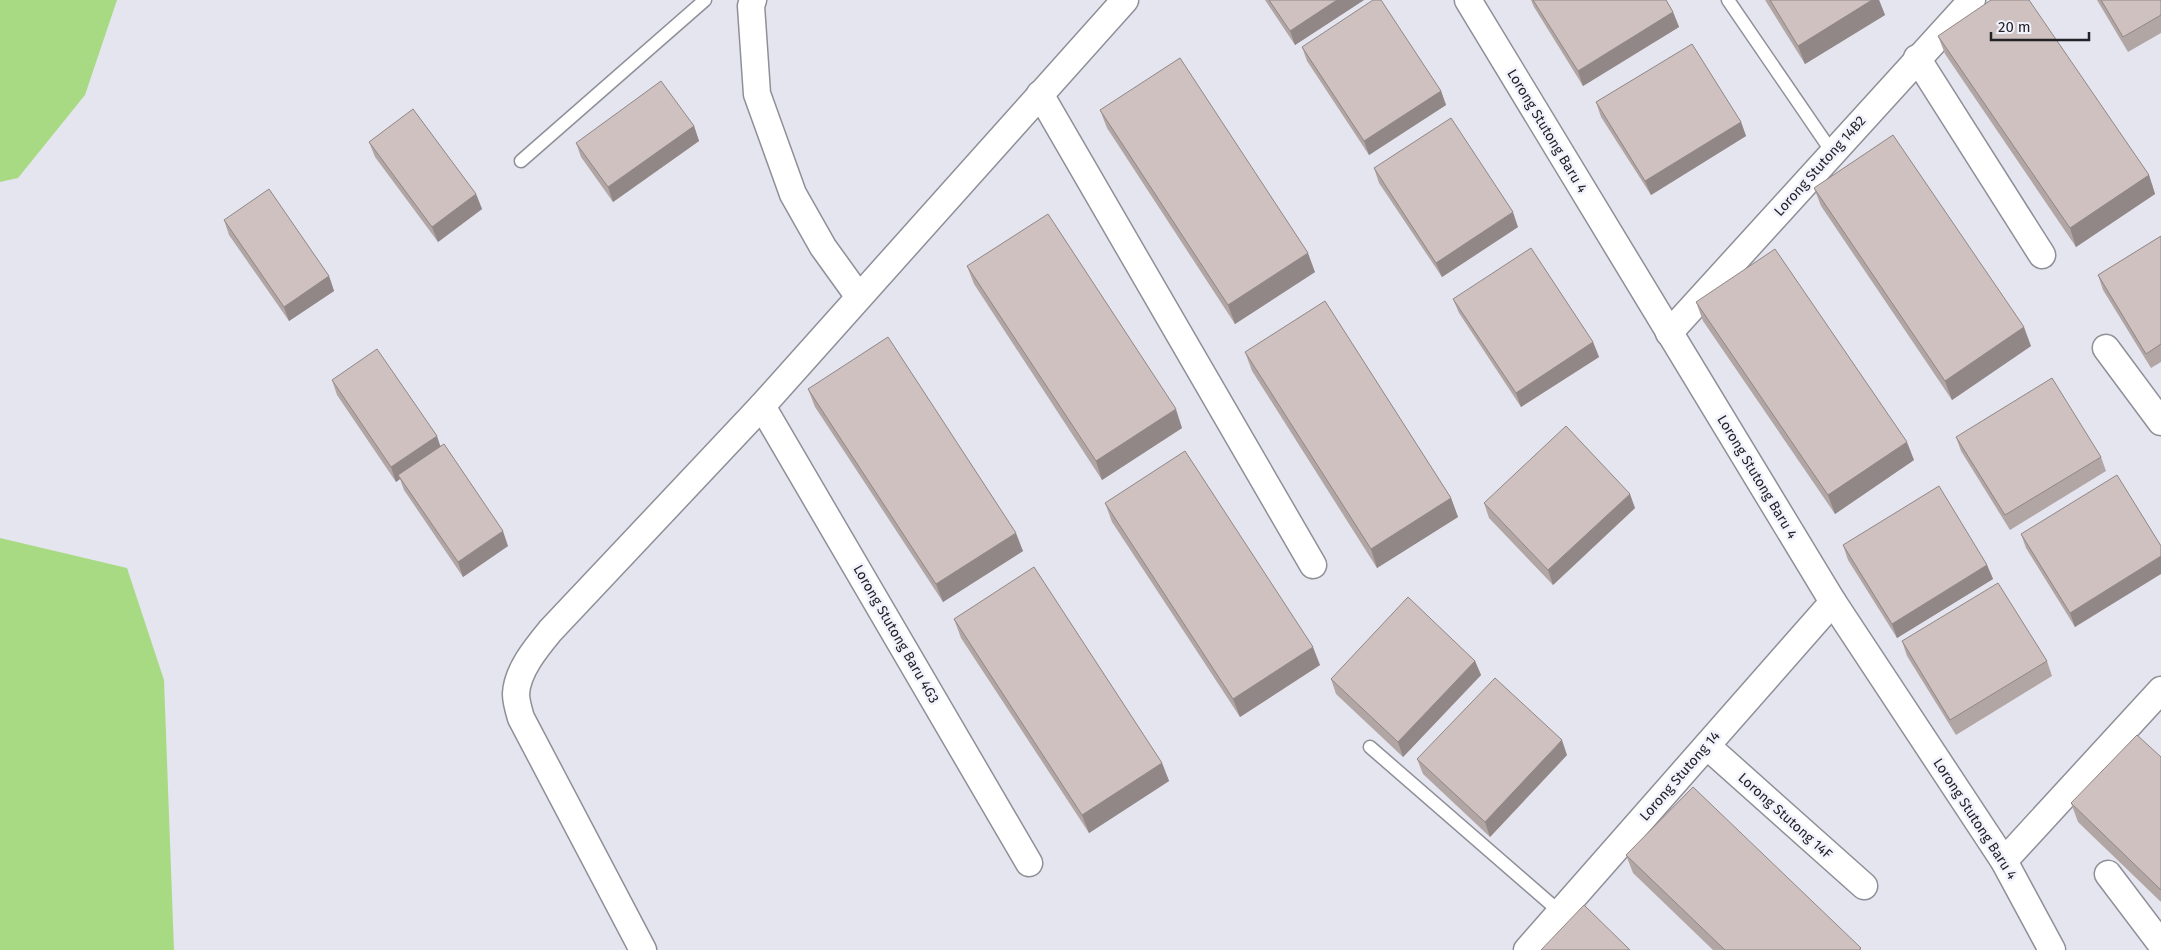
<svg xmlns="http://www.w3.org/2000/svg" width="2161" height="950" font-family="'Fira Sans',sans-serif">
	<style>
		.green { fill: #a8da83 }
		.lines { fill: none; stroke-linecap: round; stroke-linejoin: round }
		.lane-casing { stroke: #8f8f98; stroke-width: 15 }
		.street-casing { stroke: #8f8f98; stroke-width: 29 }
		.lane { stroke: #fff; stroke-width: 12 }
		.street { stroke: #fff; stroke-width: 26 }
		.wall { fill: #b1a6a4 }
		.shaded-wall { fill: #908786 }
		.building { fill: #cec1bf; stroke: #908786 }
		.labels { text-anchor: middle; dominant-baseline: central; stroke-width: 5; stroke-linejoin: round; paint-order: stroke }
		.street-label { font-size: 14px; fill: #232327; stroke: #f2f2fd }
	</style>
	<rect width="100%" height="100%" fill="#e5e5f0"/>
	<g class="green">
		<polygon points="0,0 117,0 85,95 18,178 0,182"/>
		<polygon points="0,538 127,568 164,680 174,950 0,950"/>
	</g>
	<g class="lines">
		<g class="lane-casing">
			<g id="lane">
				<polyline points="1728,0 1832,152"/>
				<polyline points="521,161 705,0"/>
				<polyline points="1370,747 1560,912"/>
			</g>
		</g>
		<g class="street-casing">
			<g id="street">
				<polyline points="753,0 751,6 757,94 793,194 823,247 859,297"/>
				<polyline points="1468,0 1833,602 2004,861 2052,950"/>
				<polyline points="1917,58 2042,255"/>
				<polyline points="1040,94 1313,565"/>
				<polyline points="1669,333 1972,0"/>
				<polyline points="2106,348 2161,422"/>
				<polyline points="762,406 1029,863"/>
				<polyline points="1707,746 1864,886"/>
				<polyline points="2004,861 2161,690"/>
				<polyline points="2108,874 2161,944"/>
				<path d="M643,950L521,718C519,711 516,702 516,694C517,671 536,648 550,631L762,406L1125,0"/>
				<polyline points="1527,950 1833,602"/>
			</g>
		</g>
		<use href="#lane" class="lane"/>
		<use href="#street" class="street"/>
	</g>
	<g class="wall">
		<polygon points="1265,0 1364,0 1295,45"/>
		<polygon points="1531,0 1666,0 1673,12 1679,27 1583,86 1534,7"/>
		<polygon points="1765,0 1879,0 1885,15 1805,64"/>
		<polygon points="2097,0 2161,0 2161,33 2128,52"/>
		<polygon points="1938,36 2149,175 2155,194 2076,247 1945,54"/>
		<polygon points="1302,47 1441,91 1446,105 1369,155 1307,61"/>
		<polygon points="1596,102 1741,122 1746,136 1651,195 1601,117"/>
		<polygon points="1100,110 1315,272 1235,324 1107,128"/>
		<polygon points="694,126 699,141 613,202 581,157 576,143"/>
		<polygon points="369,142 476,194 482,209 438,242 375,157"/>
		<polygon points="1374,168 1518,227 1442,277 1379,183"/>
		<polygon points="1814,188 2031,346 1952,400 1821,206"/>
		<polygon points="224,220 329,276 334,291 289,321 229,235"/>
		<polygon points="2161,236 2161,362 2151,368 2103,290 2098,275"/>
		<polygon points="967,266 1182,428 1102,480 974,284"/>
		<polygon points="1453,299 1593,342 1599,357 1521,407 1459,313"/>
		<polygon points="1696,302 1914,460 1835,514 1703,321"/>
		<polygon points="1245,352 1451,498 1458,517 1377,568 1252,371"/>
		<polygon points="332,380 441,446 508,546 463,577 404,490 400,479 396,482 337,395"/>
		<polygon points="808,389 1023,551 943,602 815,407"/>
		<polygon points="1956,437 2101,457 2106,471 2010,530 1961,451"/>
		<polygon points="1105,503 1320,665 1240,717 1112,522"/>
		<polygon points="1484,503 1635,508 1553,585 1489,518"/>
		<polygon points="2021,534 2161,546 2075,627 2026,548"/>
		<polygon points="1843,545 1987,565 1993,579 1897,638 1848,560"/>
		<polygon points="954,619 1162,763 1169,781 1089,833 961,638"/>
		<polygon points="1902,641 2047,661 2052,676 1956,735 1907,656"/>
		<polygon points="1475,661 1481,675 1403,757 1336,694 1331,679"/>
		<polygon points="1567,755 1490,837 1423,774 1417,759"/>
		<polygon points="2161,757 2161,902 2078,822 2071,803"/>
		<polygon points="1626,855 1861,948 1861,950 1713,950 1633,873"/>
	</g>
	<g class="shaded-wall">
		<polygon points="1337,0 1364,0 1295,45 1290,31"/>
		<polygon points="1872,0 1879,0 1885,15 1805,64 1798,46"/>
		<polygon points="1673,12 1679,27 1583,86 1578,71"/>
		<polygon points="1441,91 1446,105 1369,155 1364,141"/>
		<polygon points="1741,122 1746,136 1651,195 1645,181"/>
		<polygon points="694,126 699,141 613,202 608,187"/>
		<polygon points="2149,175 2155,194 2076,247 2070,228"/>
		<polygon points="476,194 482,209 438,242 432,227"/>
		<polygon points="1513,212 1518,227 1442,277 1436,263"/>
		<polygon points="1308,253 1315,272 1235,324 1228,305"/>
		<polygon points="329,276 334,291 289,321 284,307"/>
		<polygon points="2024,327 2031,346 1952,400 1945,381"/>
		<polygon points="1593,342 1599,357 1521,407 1516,393"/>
		<polygon points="1176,409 1182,428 1102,480 1096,461"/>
		<polygon points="437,436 442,451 398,475 400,479 396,482 391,467"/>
		<polygon points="1907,442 1914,460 1835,514 1828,495"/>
		<polygon points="1630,494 1635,508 1553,585 1548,570"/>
		<polygon points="1451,498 1458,517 1377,568 1371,549"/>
		<polygon points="503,531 508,546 463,577 458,562"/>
		<polygon points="1016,533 1023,551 943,602 936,584"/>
		<polygon points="2161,556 2161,574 2075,627 2070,613"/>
		<polygon points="1987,565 1993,579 1897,638 1892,624"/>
		<polygon points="1313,647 1320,665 1240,717 1233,699"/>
		<polygon points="1475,661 1481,675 1403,757 1398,742"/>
		<polygon points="1562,740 1567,755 1490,837 1485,822"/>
		<polygon points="1162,763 1169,781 1089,833 1082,815"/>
	</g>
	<g class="building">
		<polygon points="1269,0 1337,0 1290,31"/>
		<polygon points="1373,0 1381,0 1441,91 1364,141 1302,47"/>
		<polygon points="1533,0 1666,0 1673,12 1578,71"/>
		<polygon points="1770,0 1872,0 1798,46"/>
		<polygon points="1991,0 2029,0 2149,175 2070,228 1938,36"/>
		<polygon points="2101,0 2161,0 2161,15 2123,37"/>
		<polygon points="1692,44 1741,122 1645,181 1596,102"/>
		<polygon points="1180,58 1308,253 1228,305 1100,110"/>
		<polygon points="661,81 694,126 608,187 576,143"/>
		<polygon points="413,109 476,194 432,227 369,142"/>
		<polygon points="1451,118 1513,212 1436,263 1374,168"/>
		<polygon points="1893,135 2024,327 1945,381 1814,188"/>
		<polygon points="269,189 329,276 284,307 224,220"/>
		<polygon points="1048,214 1176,409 1096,461 967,266"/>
		<polygon points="2161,236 2161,344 2146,354 2098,275"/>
		<polygon points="1531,248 1593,342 1516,393 1453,299"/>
		<polygon points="1775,249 1907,442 1828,495 1696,302"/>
		<polygon points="1325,301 1451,498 1371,549 1245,352"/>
		<polygon points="888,337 1016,533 936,584 808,389"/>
		<polygon points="377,349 437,436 391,467 332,380"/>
		<polygon points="2052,378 2101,457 2005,515 1956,437"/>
		<polygon points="1566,426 1630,494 1548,570 1484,503"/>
		<polygon points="444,444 503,531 458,562 398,475"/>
		<polygon points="1185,451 1313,647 1233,699 1105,503"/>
		<polygon points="2117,475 2161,546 2161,556 2070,613 2021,534"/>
		<polygon points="1939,486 1987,565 1892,624 1843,545"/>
		<polygon points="1034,567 1162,763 1082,815 954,619"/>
		<polygon points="1998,583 2047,661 1950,720 1902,641"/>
		<polygon points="1408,597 1475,661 1398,742 1331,679"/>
		<polygon points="1495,678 1562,740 1485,822 1417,759"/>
		<polygon points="2137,735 2161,757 2161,890 2071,803"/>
		<polygon points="1693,787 1861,948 1859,950 1725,950 1626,855"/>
		<polygon points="1584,905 1630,950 1541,950"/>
	</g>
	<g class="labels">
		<g class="street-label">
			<text transform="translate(1547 131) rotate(59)">Lorong Stutong Baru 4</text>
			<text transform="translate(1820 166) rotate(-48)">Lorong Stutong 14B2</text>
			<text transform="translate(1757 477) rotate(59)">Lorong Stutong Baru 4</text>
			<text transform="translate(896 634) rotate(60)">Lorong Stutong Baru 4G3</text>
			<text transform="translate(1680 776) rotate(-49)">Lorong Stutong 14</text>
			<text transform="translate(1785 816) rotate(42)">Lorong Stutong 14F</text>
			<text transform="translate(1975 819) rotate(57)">Lorong Stutong Baru 4</text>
		</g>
	</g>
	<path d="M1991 32v8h98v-8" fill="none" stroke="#232327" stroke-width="2.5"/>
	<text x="1998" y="32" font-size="15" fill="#232327" stroke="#f2f2fd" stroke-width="4" paint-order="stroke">20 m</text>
</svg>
